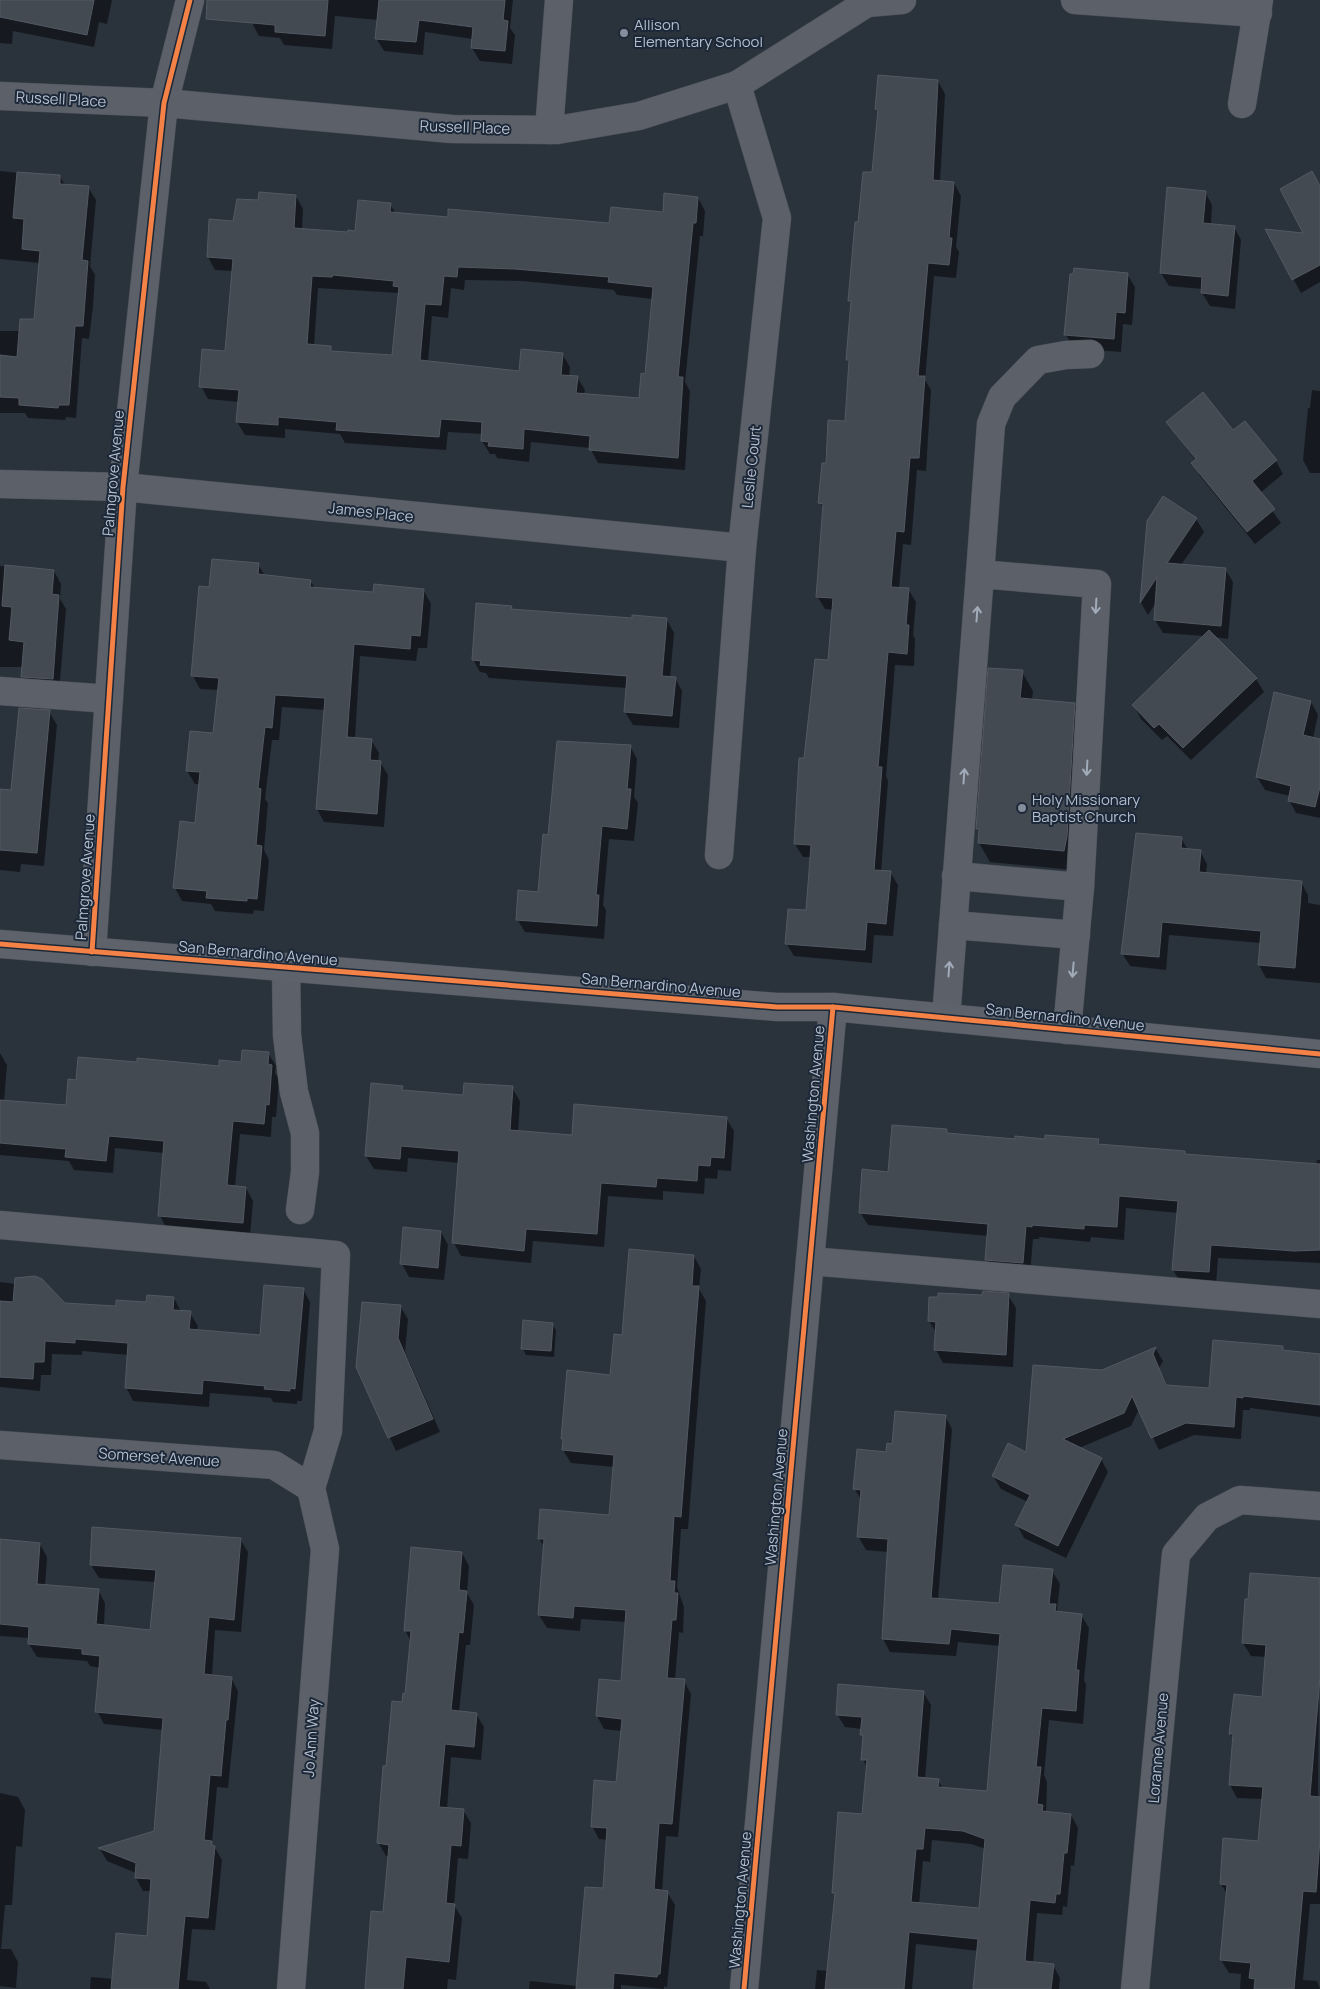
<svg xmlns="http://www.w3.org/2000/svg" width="1320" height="1989" font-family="Manrope,sans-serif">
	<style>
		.shadow { fill: #0007; fill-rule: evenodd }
		.building { fill: #434a52; stroke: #525963; fill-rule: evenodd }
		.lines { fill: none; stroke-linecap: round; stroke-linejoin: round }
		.minor-casing { stroke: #494e56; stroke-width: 29 }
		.major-casing { stroke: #484e58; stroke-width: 29 }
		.minor { stroke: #5c6169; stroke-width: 28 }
		.major { stroke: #5e636b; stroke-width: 28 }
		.cycleway-casing { stroke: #1c2838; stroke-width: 8 }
		.cycleway { stroke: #f48246; stroke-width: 5 }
		.oneway { stroke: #a2abb9 }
		.poi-dot { fill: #848d9a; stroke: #1c2838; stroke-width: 2 }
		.labels { text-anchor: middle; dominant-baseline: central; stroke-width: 4; stroke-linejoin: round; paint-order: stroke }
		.poi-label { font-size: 15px; fill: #b4becd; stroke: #1c2838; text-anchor: start }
		.street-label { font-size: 15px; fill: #b4becd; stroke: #1c2838 }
	</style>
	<rect width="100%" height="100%" fill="#2a323c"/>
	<g class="shadow">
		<polygon points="0,0 112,0 107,24 99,22 94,47 13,31 12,44 0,43"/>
		<polygon points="254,0 513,0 510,28 515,35 512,64 480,61 472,48 473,39 425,32 423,55 384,51 376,38 378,20 335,16 332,49 284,45 280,38 259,36 252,23"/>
		<polygon points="938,81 945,94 940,182 954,183 961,196 956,247 959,252 956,278 934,276 925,380 931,390 926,471 917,470 911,545 903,544 899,589 908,589 916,602 913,635 915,639 914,666 895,665 886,776 888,781 881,872 890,872 898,885 893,936 874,935 872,963 794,956 786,943 807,912 812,857 803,857 795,844 805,760 829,661 833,610 825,609 817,596 824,510 820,503 827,464 846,422 850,365 847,360 852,305 849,300 859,223 873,174 879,113 876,109"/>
		<polygon points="0,171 60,177 65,185 88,187 96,200 90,266 95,275 93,306 89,339 82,338 76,418 66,417 65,420 28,418 25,413 0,413 0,331 20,331 35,320 40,263 0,259"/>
		<polygon points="1320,187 1320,282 1301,293 1267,231 1306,235"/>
		<polygon points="1205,192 1212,205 1211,225 1234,227 1241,240 1235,309 1210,306 1202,293 1202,289 1169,286 1161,273"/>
		<path d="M296,196L303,209L302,230L348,234L356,232L390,204L396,214L449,218L610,225L664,213L698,198L705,211L703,236H700L685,382L690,391L685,470L598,463L590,448L531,442L529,462L497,458L495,454H490L482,441L483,434L448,432L446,450L345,443L340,434L285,429V438L245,435L237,422L239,402L208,399L201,386L227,352L234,271L215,270L208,257L234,223L259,202ZM465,280L523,281L614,290L617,295L653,299L646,375L640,399L584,395L585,390L577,377H569L570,367L562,354L520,372L428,362L432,316L448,318L451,288L464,290ZM318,288L399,293L393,357L333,353L330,347L314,346Z"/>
		<polygon points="1127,274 1135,287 1132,325 1123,324 1121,352 1073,348 1066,335"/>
		<polygon points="1312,390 1320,391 1320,473 1310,473 1303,460 1308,408 1310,408"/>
		<polygon points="1167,422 1233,432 1244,422 1276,461 1283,474 1260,493 1281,523 1255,544 1200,476 1193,463 1196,461"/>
		<polygon points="1196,519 1204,532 1181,565 1225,569 1233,582 1228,639 1215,637 1256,679 1264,692 1191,760 1167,736 1162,740 1141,719 1134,706 1204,636 1163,633 1155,620 1157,601 1148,615 1141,603 1148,521"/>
		<polygon points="258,564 265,576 310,581 315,588 374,593 424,591 431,604 427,648 418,648 416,661 360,656 355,738 371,740 379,753 378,762 380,762 388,775 384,827 324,822 317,809 326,710 282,707 279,740 272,740 265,799 268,803 264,850 269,860 264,911 254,910 253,914 215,911 211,904 182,901 175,888 181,823 196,824 200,784 195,784 187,771 214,734 219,690 200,689 193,676 210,588"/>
		<polygon points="0,566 54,571 61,584 60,599 66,609 59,692 30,690 22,677 23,667 0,667"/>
		<polygon points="511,608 512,610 633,619 667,620 674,633 670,678 675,678 682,691 679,728 633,725 625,712 627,688 489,678 486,673 480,672 473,659"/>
		<polygon points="1022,672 1033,691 1032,700 1074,704 1085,723 1075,870 990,862 979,843 980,833 977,829"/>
		<polygon points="1311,702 1318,715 1313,738 1320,740 1320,818 1296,813 1289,800 1290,796 1265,790 1257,777"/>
		<polygon points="49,712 57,725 44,866 21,864 20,872 0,870 0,790 12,791"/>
		<polygon points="630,746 637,759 634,797 638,803 634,841 609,839 603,905 606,910 604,939 525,932 517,919 540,894 549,836"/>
		<polygon points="1181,838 1188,850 1200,851 1207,864 1206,874 1301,882 1308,895 1308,903 1320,905 1320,983 1266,978 1259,965 1261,943 1169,935 1166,970 1130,966 1122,953"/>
		<polygon points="0,1053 7,1065 4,1101 67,1106 242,1063 268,1053 276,1066 275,1073 279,1079 276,1117 272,1117 271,1137 240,1134 235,1187 246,1188 253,1201 250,1236 167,1229 160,1216 164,1153 115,1148 113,1173 74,1170 69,1161 0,1155"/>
		<polygon points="402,1087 404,1091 465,1097 512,1088 520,1101 518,1132 573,1136 726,1118 734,1131 731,1171 718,1170 717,1179 705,1178 704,1194 663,1191 663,1200 608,1196 604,1247 533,1241 531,1263 461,1256 454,1243 460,1163 408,1158 407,1172 374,1169 366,1156"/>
		<polygon points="946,1131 948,1134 1016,1140 1098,1140 1101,1146 1184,1152 1186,1155 1316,1165 1317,1160 1320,1160 1320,1263 1218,1258 1216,1285 1181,1283 1173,1270 1178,1213 1126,1208 1124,1240 1091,1237 1090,1242 1039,1237 1039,1239 1033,1239 1030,1276 994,1273 987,1260 989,1236 868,1225 860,1212 890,1173"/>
		<polygon points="441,1232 448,1245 444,1280 409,1277 402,1264"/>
		<polygon points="694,1256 701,1269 699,1289 706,1301 688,1529 681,1529 677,1587 684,1607 683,1633 679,1632 675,1680 684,1681 691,1694 678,1837 666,1836 662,1891 667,1892 675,1905 667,1987 664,1986 664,1989 621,1985 621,1989 529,1989 530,1981 577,1986 604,1890 608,1840 599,1839 592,1826 617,1783 622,1731 604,1729 597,1716 623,1682 627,1622 581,1619 580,1631 547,1628 539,1615 544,1547 539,1538 610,1516 615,1467 571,1463 563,1450 562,1439 611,1376 623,1336"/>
		<polygon points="0,1282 16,1284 64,1304 117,1307 174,1298 181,1312 190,1313 198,1326 197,1331 261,1336 303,1289 310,1302 302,1401 297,1401 297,1404 273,1402 271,1398 210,1393 209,1407 133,1401 126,1387 129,1355 82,1351 82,1355 52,1354 51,1375 41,1375 40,1391 0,1387"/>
		<polygon points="1008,1295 1016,1308 1013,1367 943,1363 936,1350 937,1334 929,1321"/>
		<polygon points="400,1306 408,1319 405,1352 440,1432 396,1451 358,1367"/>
		<polygon points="552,1324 556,1330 554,1357 526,1355 523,1349"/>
		<polygon points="1282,1347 1285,1351 1320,1355 1320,1417 1250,1408 1250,1410 1243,1410 1241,1439 1194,1435 1159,1450 1139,1409 1131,1426 1079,1448 1101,1459 1108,1472 1066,1558 1024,1538 1017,1525 1028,1502 1001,1489 993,1476 1027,1454 1102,1371 1156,1349 1163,1361 1159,1368 1167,1386 1210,1390"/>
		<path d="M945,1416L952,1429L938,1600L1000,1605L1052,1571L1060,1584L1057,1609L1059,1613L1081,1615L1089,1628L1084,1680L1086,1685L1083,1724L1049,1720L1044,1775L1047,1782L1046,1813L1071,1815L1078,1828L1074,1866L1071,1865L1067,1907L1063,1906L1062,1915L1037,1913L1033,1963L1053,1965L1060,1978L1059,1989H993L979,1951L916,1944L912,1989H815L817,1970L828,1971L835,1896L834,1892L864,1815L868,1769L863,1760L864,1740L862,1729L845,1727L837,1714L923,1692L931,1705L925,1779L938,1780L943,1789L989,1793L1001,1646L958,1642L956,1656L890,1652L883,1639L888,1552L866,1550L858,1536L861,1500L855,1489L893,1445ZM932,1840L971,1844L986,1849L980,1909L919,1904L923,1861L930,1862Z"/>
		<polygon points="240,1539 248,1552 241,1632 215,1630 212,1676 231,1678 238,1691 228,1788 217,1787 212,1843 222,1860 215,1930 192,1929 187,1980 206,1982 210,1989 90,1989 91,1977 114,1979 148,1937 152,1891 143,1891 136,1878 136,1873 107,1861 100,1849 155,1832 163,1730 104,1724 97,1711 100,1668 90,1666 87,1661 37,1657 29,1644 30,1638 0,1636 0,1540 40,1544 47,1557 45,1586 98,1590 105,1603 104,1625 151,1632 156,1582 99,1578 91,1565"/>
		<polygon points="462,1553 469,1566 467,1593 474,1605 470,1645 466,1645 459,1712 476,1714 484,1727 481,1760 451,1757 447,1809 463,1810 471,1823 468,1859 458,1858 454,1905 462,1918 456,1980 448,1979 447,1989 366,1989 384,1914 389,1856 386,1856 378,1842 387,1767 406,1695 411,1642 405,1630"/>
		<polygon points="1320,1579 1318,1798 1320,1798 1320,1904 1310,1904 1303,1980 1317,1981 1320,1989 1240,1989 1241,1974 1229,1973 1221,1960 1227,1894 1221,1884 1259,1842 1263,1799 1237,1798 1230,1785 1234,1740 1230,1733 1263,1698 1267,1657 1251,1656 1243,1643"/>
		<polygon points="0,1793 18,1797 25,1810 22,1847 16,1846 12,1905 5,1905 1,1949 11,1949 18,1962 16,1988 0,1986"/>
	</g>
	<g class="building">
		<polygon points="0,0 94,0 87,35 0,17"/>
		<polygon points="207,0 328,0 325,36 275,32 275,25 206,19"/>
		<polygon points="379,0 505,0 503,20 508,21 505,51 471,48 473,27 419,20 416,42 375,39"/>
		<polygon points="878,75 938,80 933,180 954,182 949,238 952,238 949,265 928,263 918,376 925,376 919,458 910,458 904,532 896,531 891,587 909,588 906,625 909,625 907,654 888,652 878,767 882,767 874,870 891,871 886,924 867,922 865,950 785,944 788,909 806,910 811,845 794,844 799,758 804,758 815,659 828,660 833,598 816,597 823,504 818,503 822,463 826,463 828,420 845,421 849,360 846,360 851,301 848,301 855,222 858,222 863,172 872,172 878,110 875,109"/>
		<polygon points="1312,171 1320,186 1320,265 1292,280 1265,229 1303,233 1280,189"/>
		<polygon points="17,172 60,175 60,184 89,186 82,260 88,261 83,326 75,326 69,405 59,405 58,408 19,405 19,398 0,397 0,355 17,357 20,319 34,319 40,251 22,249 24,219 13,218"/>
		<polygon points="1167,187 1206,191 1203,223 1235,226 1228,296 1201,293 1202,277 1160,273"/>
		<path d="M259,192L296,195L294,228L347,232L348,230L355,231L358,200L391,203L390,212L448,217V209L609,223L611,207L663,212L664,193L698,197L696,223H693L678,377H683L678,458L589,450L590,436L524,429L523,449L488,446L489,442L481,441L482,422L441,419L439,437L336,430L337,422L278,417V425L236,422L239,390L199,387L202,349L225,351L233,259L207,257L209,219L233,221L237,199L258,200ZM458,267L515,269L609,277L608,282L653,287L645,374L641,373L639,398L576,393L578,376L561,375L563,353L521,349L519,371L420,360L425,304L441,305L444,276L457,277ZM333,275L394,281L393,286L399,287L392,355L331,351V346L307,344L312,276L332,277Z"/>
		<polygon points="1074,268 1128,273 1125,313 1116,312 1114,339 1064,335 1070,274 1073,274"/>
		<polygon points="1203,392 1233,430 1245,421 1277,460 1252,481 1275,509 1247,532 1191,463 1196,459 1166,422"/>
		<polygon points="1163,496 1197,518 1167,563 1226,568 1221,626 1154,620 1157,577 1140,603 1147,521"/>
		<polygon points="212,559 259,563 258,574 311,580 310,587 373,592 374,584 424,589 420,636 411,635 410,649 354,644 347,737 372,739 370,760 381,761 377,814 316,809 325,698 275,695 272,728 265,727 258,788 261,789 256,845 262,846 257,899 247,898 247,901 206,898 207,891 173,888 180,821 195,823 200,772 186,771 190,731 213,733 219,678 191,676 199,586 209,587"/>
		<polygon points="5,565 54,570 52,594 59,595 53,679 21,677 24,642 9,640 12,607 2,606"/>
		<polygon points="476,603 512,606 511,609 632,618 632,615 667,618 662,676 676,677 672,716 624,712 627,676 480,665 481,661 472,660"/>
		<polygon points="1209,630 1257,678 1183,748 1159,724 1154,728 1132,705"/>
		<polygon points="988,668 1023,670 1020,698 1075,703 1067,836 1064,851 978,843 979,829 976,829"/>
		<polygon points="1274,692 1311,701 1303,735 1320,739 1320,787 1315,807 1288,801 1291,786 1256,777"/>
		<polygon points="19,708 50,710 37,853 0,850 0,789 11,790"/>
		<polygon points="557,741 631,745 627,789 631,789 627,829 602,826 596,895 599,895 597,926 516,920 518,890 538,892 543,834 548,835"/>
		<polygon points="1136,833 1182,837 1181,848 1201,850 1199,872 1302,881 1295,968 1258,965 1261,931 1162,922 1159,957 1121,954"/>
		<polygon points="242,1050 269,1052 268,1064 272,1065 269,1105 266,1104 264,1124 233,1121 227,1185 246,1187 243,1223 158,1216 164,1141 109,1136 106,1161 65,1157 66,1149 0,1143 0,1100 66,1105 68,1079 76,1080 78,1057 137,1062 137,1058 219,1066 219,1060 241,1062"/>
		<polygon points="371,1083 403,1086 402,1090 463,1095 464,1083 513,1086 510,1130 572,1135 574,1104 727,1117 724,1158 711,1157 710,1166 698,1165 697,1181 657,1178 656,1187 601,1183 597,1234 526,1229 524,1251 452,1243 459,1151 401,1146 400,1159 365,1156"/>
		<polygon points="892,1125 947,1129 947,1133 1015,1139 1015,1136 1045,1139 1045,1135 1099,1139 1098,1144 1185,1151 1185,1154 1320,1164 1320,1250 1294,1251 1211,1245 1209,1272 1172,1270 1178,1201 1119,1196 1117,1227 1084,1225 1084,1229 1032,1225 1032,1227 1026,1226 1023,1263 985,1260 988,1224 859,1213 862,1169 888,1172"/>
		<polygon points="403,1227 441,1231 438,1268 400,1264"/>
		<polygon points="629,1249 694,1255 692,1286 699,1286 681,1517 674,1516 670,1581 675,1581 674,1593 678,1593 676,1620 672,1620 667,1678 685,1679 672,1824 659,1823 654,1889 668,1891 660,1974 658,1974 657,1977 614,1973 613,1989 576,1989 585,1887 603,1888 607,1828 591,1827 594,1780 616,1782 622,1719 596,1716 599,1679 621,1681 626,1610 574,1606 573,1618 538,1615 544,1539 538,1539 540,1509 609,1515 614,1455 562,1450 563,1439 561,1439 567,1370 610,1375 614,1334 622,1335"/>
		<polygon points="35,1276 42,1279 65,1303 116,1306 116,1300 146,1302 147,1295 174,1297 173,1310 191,1311 189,1329 260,1335 264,1285 304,1288 295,1389 290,1388 290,1391 264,1389 265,1386 203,1380 202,1394 125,1388 128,1343 75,1339 75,1343 45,1341 44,1362 34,1362 33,1379 0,1377 0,1301 13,1302 15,1278"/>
		<polygon points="983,1291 1009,1293 1006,1355 934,1350 936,1322 928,1321 929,1297 938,1297 938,1293 982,1295"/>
		<polygon points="362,1302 401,1305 398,1338 433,1419 388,1438 356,1367"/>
		<polygon points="523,1320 553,1323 551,1351 521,1349"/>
		<polygon points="1213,1340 1283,1346 1283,1350 1320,1354 1320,1405 1243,1396 1243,1398 1236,1397 1234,1427 1186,1423 1151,1438 1132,1396 1124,1413 1063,1439 1102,1458 1058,1546 1015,1525 1030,1495 992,1476 1008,1443 1026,1452 1033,1365 1102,1370 1156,1347 1153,1354 1166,1385 1209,1388"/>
		<path d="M895,1411L946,1415L931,1598L999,1603L1003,1565L1053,1569L1049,1604H1056L1055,1611L1082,1614L1076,1670H1079L1076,1711L1042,1708L1036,1767H1041L1037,1804L1043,1805L1042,1811L1071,1814L1067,1853H1064L1060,1894H1056L1055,1903L1030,1900L1025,1961L1054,1964L1051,1989H973L978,1939L909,1932L904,1989H825L835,1893H832L838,1812L862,1814L867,1760H861L863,1735H860L862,1717L836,1715L838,1684L924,1691L917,1777L939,1779L938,1787L987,1791L1000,1634L951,1629L949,1644L882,1639L888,1539L857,1537L861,1490L853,1489L857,1449L886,1452L887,1443L892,1444ZM925,1828L963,1831L985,1839L979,1908L911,1902L916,1849H923Z"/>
		<polygon points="92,1527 241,1538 234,1620 209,1617 204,1674 232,1677 228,1720 226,1720 221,1776 210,1775 204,1840 212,1841 212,1845 215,1846 208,1918 185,1916 178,1989 111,1989 116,1933 147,1936 151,1879 135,1878 136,1863 98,1848 154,1831 163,1718 95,1712 100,1656 82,1654 82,1649 28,1644 29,1627 0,1624 0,1539 40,1543 37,1584 99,1589 96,1624 150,1630 156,1570 90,1565"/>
		<polygon points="411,1547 462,1552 459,1590 467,1591 463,1633 459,1632 451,1710 477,1713 474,1747 445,1744 439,1807 464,1809 461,1846 451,1845 446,1903 455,1904 449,1962 406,1957 403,1989 365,1989 371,1911 383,1912 389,1845 377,1843 383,1766 386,1766 392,1701 402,1702 403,1693 405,1694 411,1631 404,1631"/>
		<polygon points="1250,1573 1320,1578 1320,1677 1310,1796 1320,1797 1320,1839 1316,1892 1303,1891 1294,1989 1254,1989 1255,1979 1249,1978 1251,1963 1220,1960 1227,1885 1220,1884 1223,1838 1258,1841 1263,1787 1229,1785 1233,1734 1229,1734 1234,1694 1262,1697 1266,1645 1242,1643 1245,1599 1248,1599"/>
	</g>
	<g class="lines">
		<g class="minor-casing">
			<g id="minor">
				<polyline points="1075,0 1258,13"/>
				<polyline points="0,96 164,103 452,129 557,130 639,116 737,85 867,3 902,0"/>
				<polyline points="1242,104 1259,0"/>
				<polyline points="549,130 559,0"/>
				<polyline points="0,484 123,487 742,548"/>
				<polyline points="980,574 991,424 1002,397 1038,360 1066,355 1090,354"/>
				<polyline points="0,691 109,699"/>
				<polyline points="719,855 742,548 777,218 737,85"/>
				<polyline points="956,876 1080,887"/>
				<polyline points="953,925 1076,935"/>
				<polyline points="92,952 123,487 164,103 190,0"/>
				<polyline points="286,968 287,1035 294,1092 305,1133 305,1172 300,1210"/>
				<polyline points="946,1018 980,574 1097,584 1080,887 1067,1030"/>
				<polyline points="0,1225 336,1255 328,1431 311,1488"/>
				<polyline points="810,1261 1320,1304"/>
				<polyline points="0,1445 274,1465 311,1488"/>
				<polyline points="291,1989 325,1549 311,1488"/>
				<polyline points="744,1989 833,1007"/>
				<polyline points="1135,1989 1176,1554 1207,1517 1240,1500 1320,1506"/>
			</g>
		</g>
		<g class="major-casing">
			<polyline id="major" points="0,944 777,1007 833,1007 1320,1054"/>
		</g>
		<use href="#minor" class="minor"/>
		<use href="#major" class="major"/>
		<g class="cycleway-casing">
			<g id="cycleway">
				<polyline points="0,944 777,1007 833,1007 1320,1054"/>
				<polyline points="92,952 123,487 164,103 190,0"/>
				<polyline points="744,1989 833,1007"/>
			</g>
		</g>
		<use href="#cycleway" class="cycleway"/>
	</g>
	<defs><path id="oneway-shaft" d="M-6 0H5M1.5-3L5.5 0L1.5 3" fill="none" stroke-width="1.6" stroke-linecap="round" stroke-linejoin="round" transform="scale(1.25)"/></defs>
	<g class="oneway">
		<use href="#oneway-shaft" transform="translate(1096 606) rotate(93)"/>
		<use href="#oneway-shaft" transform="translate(977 614) rotate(-86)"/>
		<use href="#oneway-shaft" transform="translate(1087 768) rotate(93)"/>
		<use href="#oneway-shaft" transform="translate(964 776) rotate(-86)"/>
		<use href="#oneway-shaft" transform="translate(949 969) rotate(-86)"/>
		<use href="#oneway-shaft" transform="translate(1073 970) rotate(95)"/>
	</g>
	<g class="poi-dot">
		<circle cx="624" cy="33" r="5"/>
		<circle cx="1022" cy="808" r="5"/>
	</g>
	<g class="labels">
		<g class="poi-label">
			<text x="634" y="24">Allison<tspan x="634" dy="17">Elementary School</tspan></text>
			<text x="1032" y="799">Holy Missionary<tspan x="1032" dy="17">Baptist Church</tspan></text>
		</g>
		<g class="street-label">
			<text transform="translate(61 99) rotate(3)">Russell Place</text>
			<text transform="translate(465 127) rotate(2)">Russell Place</text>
			<text transform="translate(751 467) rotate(-84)">Leslie Court</text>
			<text transform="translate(113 473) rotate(-85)">Palmgrove Avenue</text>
			<text transform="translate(371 512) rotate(6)">James Place</text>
			<text transform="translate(85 877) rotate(-86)">Palmgrove Avenue</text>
			<text transform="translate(258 953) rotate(5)">San Bernardino Avenue</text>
			<text transform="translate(661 985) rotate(5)">San Bernardino Avenue</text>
			<text transform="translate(1065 1017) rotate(6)">San Bernardino Avenue</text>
			<text transform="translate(813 1094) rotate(-85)">Washington Avenue</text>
			<text transform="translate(159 1457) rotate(4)">Somerset Avenue</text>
			<text transform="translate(776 1497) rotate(-85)">Washington Avenue</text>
			<text transform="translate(311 1738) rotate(-86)">Jo Ann Way</text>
			<text transform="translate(1158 1748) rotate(-85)">Loranne Avenue</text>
			<text transform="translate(740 1900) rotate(-85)">Washington Avenue</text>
		</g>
	</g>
</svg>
